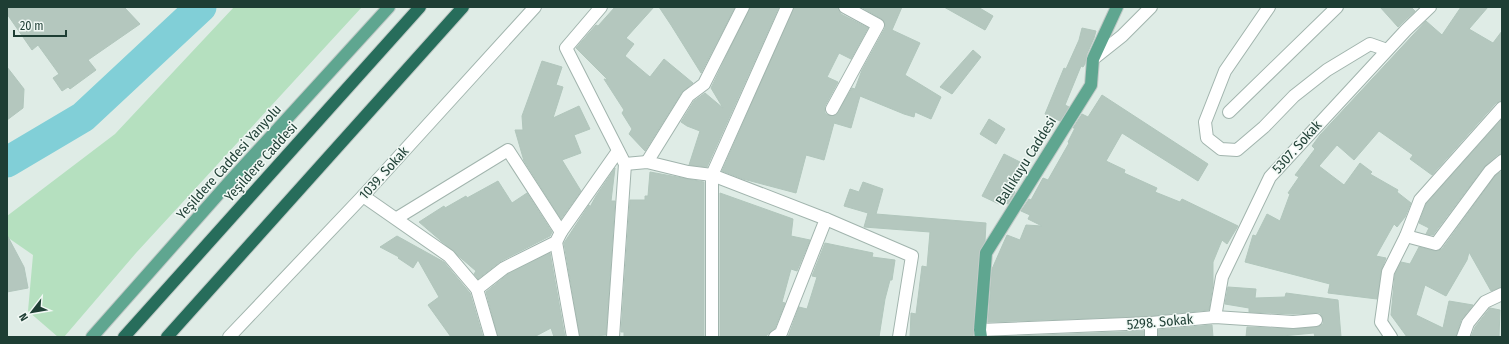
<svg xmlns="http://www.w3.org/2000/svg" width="1509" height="344" font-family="'Fira Sans Condensed',sans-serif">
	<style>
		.green { fill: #b5e0bf }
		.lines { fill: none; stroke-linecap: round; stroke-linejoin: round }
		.river { stroke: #81cfd7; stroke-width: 31 }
		.building { fill: #b4c7be; stroke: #b1c6bc }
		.minor-casing { stroke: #a1b4ad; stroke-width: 14 }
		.major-casing { stroke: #c0c9c6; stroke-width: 14 }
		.highway-casing { stroke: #c0c9c6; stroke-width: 14 }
		.minor { stroke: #fff; stroke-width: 12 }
		.major { stroke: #5fa690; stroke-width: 12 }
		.highway { stroke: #276d5b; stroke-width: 12 }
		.labels { text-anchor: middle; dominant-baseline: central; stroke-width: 3; stroke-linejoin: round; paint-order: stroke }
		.street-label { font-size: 14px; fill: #1e3e34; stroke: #f0f8f4 }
	</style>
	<rect width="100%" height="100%" fill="#dfece6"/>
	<polygon class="green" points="234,7 362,7 136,253 64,337 58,337 28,311 33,255 7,237 7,216 115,134"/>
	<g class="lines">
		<polyline class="river" points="7,162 83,117 201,7"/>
	</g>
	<g class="building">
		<polygon points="7,7 124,7 140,24 88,60 96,70 70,89 68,87 62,91 53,78 59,74 38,45 32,50 7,14"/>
		<polygon points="615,7 654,7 626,38 634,44 625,56 650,77 664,59 693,83 682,92 645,151 629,134 632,129 622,113 624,110 604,79 608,80 576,48 596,25 598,26"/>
		<polygon points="659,7 735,7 701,73 671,25"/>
		<polygon points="750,7 779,7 707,167 689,165 700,131 687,126 681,122 694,101 705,93 723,108 711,88"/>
		<polygon points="794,7 838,7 841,14 868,28 851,59 839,53 827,77 838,82 825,106 825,113 828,115 836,115 852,88 855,89 862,70 885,28 885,24 882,19 861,7 902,7 892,30 920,43 905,75 941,97 931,119 915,112 914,117 904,114 860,96 851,128 834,123 824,160 806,155 796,193 743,179 722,171"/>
		<polygon points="944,7 978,7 993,16 985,30"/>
		<polygon points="1380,7 1411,7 1415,11 1398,27"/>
		<polygon points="1461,7 1488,7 1469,29 1493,43 1502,31 1502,101 1496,103 1432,175 1410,159 1413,155 1379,131 1354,160 1337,145 1319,166 1344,185 1360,163 1372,172 1370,174 1398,190 1397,192 1411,203 1405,217 1397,227 1394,224 1376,256 1386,258 1381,271 1377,299 1328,293 1330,284 1245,262 1253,235 1256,236 1267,214 1280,221 1290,194 1288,193 1299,177 1295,175 1315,149 1312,146 1320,135 1426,21 1442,35"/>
		<polygon points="1082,28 1096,31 1094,38 1086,56 1085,64 1083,67 1081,66 1065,105 1069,107 1060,121 1045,114 1064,68 1066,69 1079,40"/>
		<polygon points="973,50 981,57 952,94 940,87"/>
		<polygon points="542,61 562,67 556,85 563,87 553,118 579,106 590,129 574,135 581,153 562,160 581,191 561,219 524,161 515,130 523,130 522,116"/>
		<polygon points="7,67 24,89 23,108 7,120"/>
		<polygon points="1102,95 1208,164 1198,181 1122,133 1106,161 1125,170 1124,173 1157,188 1155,192 1180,202 1182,199 1238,226 1227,244 1222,240 1213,262 1213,284 1209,310 1150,316 988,322 992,269 1007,235 1020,240 1026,225 1042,226 1028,219 1030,215 1021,211 1029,199 1031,200 1043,178 1048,180 1069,143 1068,142 1075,128 1073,128 1082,114 1088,117"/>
		<polygon points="989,119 1005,129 996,144 980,134"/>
		<polygon points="1502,119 1502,154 1497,155 1484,167 1433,235 1426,234 1429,228 1419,223 1426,204"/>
		<polygon points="1004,154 1020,162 1007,188 1015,192 1008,204 1001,201 999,204 982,196"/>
		<polygon points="615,168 611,201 615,201 606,335 580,337 564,243 589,205 590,207 596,196"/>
		<polygon points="1502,171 1502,287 1491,291 1469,252 1467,260 1446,296 1425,285 1416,315 1443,328 1449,301 1473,305 1461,320 1456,337 1407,337 1391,315 1395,274 1401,262 1410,264 1419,247 1435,251 1442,249 1495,176"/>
		<polygon points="650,172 704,182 704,337 624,337 624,332 621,332 630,200 645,200 645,196 648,196"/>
		<polygon points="498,181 512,203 527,193 552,232 550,236 501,261 478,279 474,274 476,271 419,222 444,206 445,208 466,196 467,198"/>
		<polygon points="863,182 883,189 876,214 986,223 985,241 979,252 973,337 910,337 911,313 916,314 922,266 927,267 930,232 864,227 868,213 844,206 850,189 859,192"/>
		<polygon points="720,193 793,219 791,236 810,240 797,271 791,269 782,302 785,303 775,328 765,337 720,337"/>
		<polygon points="7,235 24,267 28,288 7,292"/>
		<polygon points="397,236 444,262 470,293 483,337 451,337 428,305 439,297 418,260 413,268 398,258 399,257 380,247"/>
		<polygon points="825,243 873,253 872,257 895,260 892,280 890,280 885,299 879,337 788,337 799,307 807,309 817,277 812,276"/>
		<polygon points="550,253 565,337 554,337 551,328 534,337 498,337 486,292 508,274"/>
		<polygon points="1228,287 1256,289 1255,298 1285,297 1286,293 1338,300 1341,337 1315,337 1314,333 1282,336 1282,337 1246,337 1247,327 1293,329 1317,327 1323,324 1323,319 1320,313 1316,313 1293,314 1249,312 1249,308 1225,304"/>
		<polygon points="1490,308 1500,310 1499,337 1471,337 1475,327"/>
		<polygon points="1212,325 1213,337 1158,337 1158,330"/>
		<polygon points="1144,331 1144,337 992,337"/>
	</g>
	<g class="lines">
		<g class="minor-casing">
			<g id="minor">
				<polyline points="601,7 566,48 625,164 613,337"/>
				<polyline points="1269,7 1225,71 1205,122 1207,138 1221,149 1237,150 1264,127 1294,96 1327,70 1370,44 1387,50"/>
				<polyline points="1093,59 1122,36 1151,7"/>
				<polyline points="832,109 878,25 845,7"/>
				<polyline points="1229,112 1337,7"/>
				<polyline points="647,162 688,96 704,84 743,7"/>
				<polyline points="625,164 647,162 688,172 712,175 826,219 912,256 899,337"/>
				<polyline points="363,196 449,256 477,289 491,337"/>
				<polyline points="397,218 508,150 561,232 556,242 504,268 477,289"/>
				<polyline points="561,232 618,151"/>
				<polyline points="1406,236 1436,244 1490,171 1502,161"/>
				<polyline points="556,242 573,337"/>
				<polyline points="1215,317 1222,277 1270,177 1406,30 1430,7"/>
				<polyline points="1151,323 1151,337"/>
				<polyline points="980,330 1151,323 1215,317 1293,322 1316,320"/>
				<polyline points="229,337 363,196 535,7"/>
				<polyline points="712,337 712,175 787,7"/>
				<polyline points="775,337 781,333 826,219"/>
				<polyline points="1391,337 1381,322 1388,272 1406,236 1420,200 1502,108"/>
				<polyline points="1463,337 1468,323 1485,302 1502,294"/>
			</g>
		</g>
		<g class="major-casing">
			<g id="major">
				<polyline points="92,337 231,180 389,7"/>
				<polyline points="981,337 980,330 986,253 1091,85 1093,59 1117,7"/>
			</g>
		</g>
		<g class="highway-casing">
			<g id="highway">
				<polyline points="124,337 420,7"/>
				<polyline points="167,337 463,7"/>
			</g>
		</g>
		<use href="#minor" class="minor"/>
		<use href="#major" class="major"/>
		<use href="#highway" class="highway"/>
	</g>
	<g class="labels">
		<g class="street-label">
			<text transform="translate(1297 147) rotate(-48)">5307. Sokak</text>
			<text transform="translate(1026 161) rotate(-58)">Ballıkuyu Caddesi</text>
			<text transform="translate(229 162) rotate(-48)">Yeşildere Caddesi Yanyolu</text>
			<text transform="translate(261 162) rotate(-48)">Yeşildere Caddesi</text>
			<text transform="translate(384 173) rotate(-48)">1039. Sokak</text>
			<text transform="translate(1160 322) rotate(-5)">5298. Sokak</text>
		</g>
	</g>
	<rect width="1509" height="344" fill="none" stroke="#1e3e34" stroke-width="16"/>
	<g transform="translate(32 312) rotate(239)" stroke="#f0f8f4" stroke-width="3" paint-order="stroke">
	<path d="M0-3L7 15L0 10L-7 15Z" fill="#1e3e34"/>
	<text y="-6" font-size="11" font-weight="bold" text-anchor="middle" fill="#1e3e34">N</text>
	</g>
	<path d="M14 30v6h52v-6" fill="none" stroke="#1e3e34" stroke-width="2"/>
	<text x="20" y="30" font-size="12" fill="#1e3e34" stroke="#f0f8f4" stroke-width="3" paint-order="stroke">20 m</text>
</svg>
